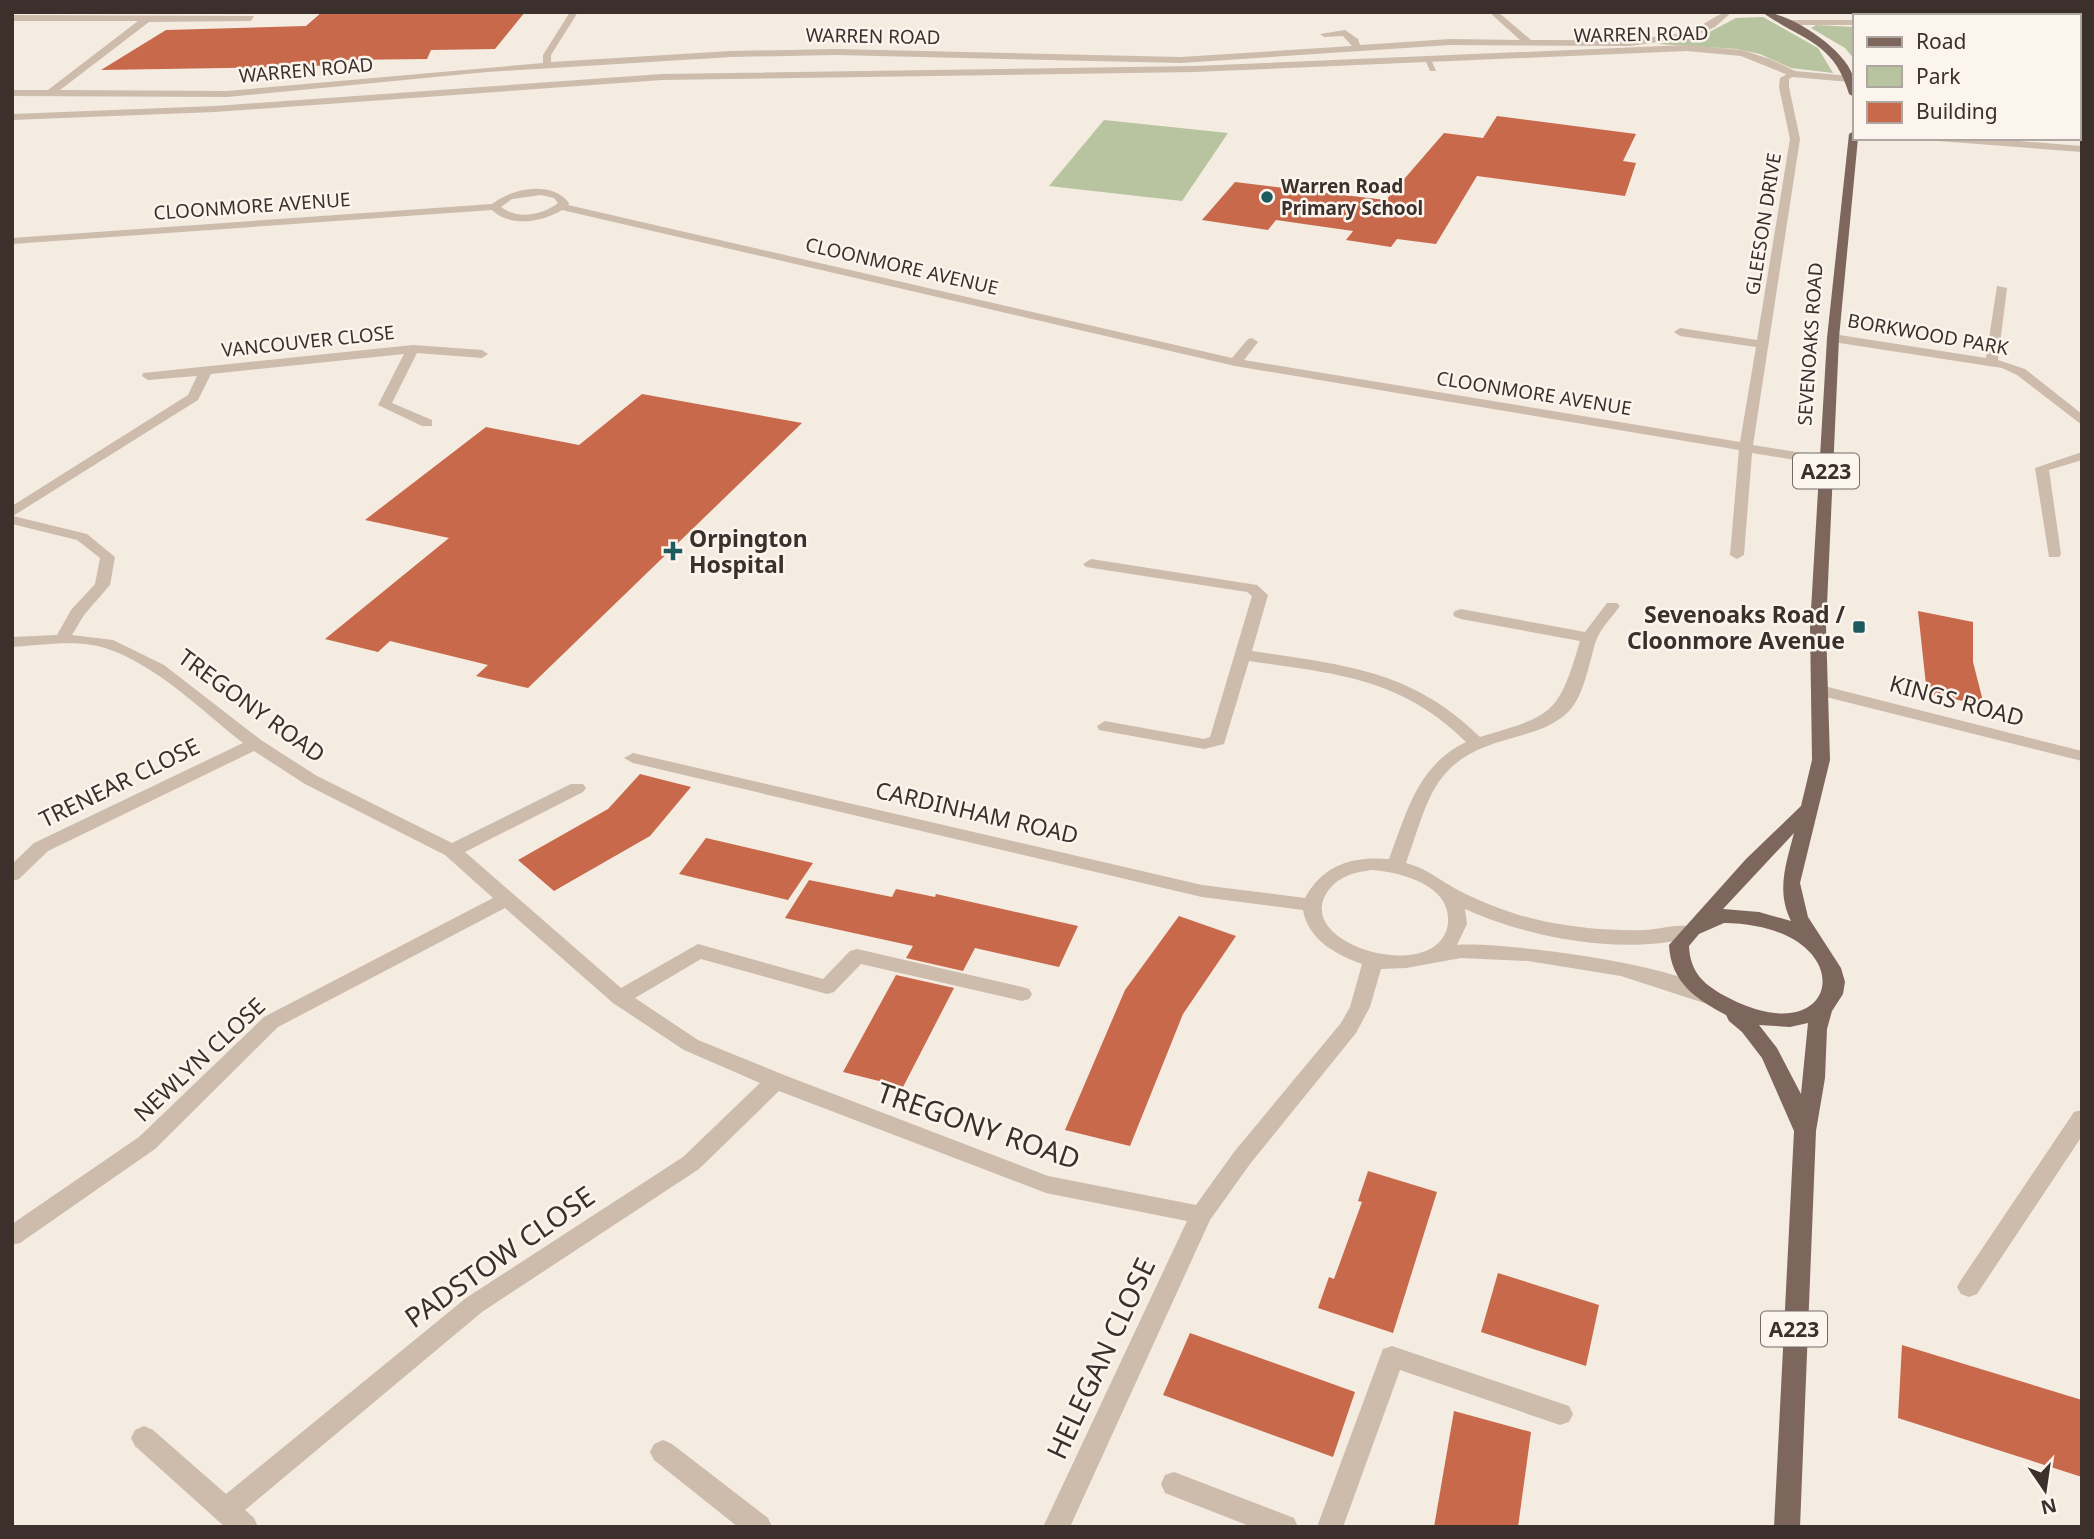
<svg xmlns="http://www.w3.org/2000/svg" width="2094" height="1539" font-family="'Noto Sans',sans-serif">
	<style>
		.green { fill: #b8c4a0 }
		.building { fill: #c8694b }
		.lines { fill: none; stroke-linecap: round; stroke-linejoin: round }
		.minor { fill: #cdbbac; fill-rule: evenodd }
		.tertiary { fill: #cdbbac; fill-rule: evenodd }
		.primary { fill: #7d675c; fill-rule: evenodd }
		.poi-dot { fill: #1f5a5e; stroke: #fbf5ee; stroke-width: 2.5 }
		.labels { text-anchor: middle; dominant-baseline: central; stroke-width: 5; stroke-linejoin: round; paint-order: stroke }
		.far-street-label { font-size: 19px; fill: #3b302b; stroke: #fbf5ee }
		.far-poi-label { font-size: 19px; font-weight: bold; fill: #3b302b; stroke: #fbf5ee; text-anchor: start }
		.shield { fill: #fbf5ee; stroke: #756b66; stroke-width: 2 }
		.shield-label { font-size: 21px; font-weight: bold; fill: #3b302b }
		.poi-label { font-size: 23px; font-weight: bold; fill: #3b302b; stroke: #fbf5ee; text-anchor: start }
		.street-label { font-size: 23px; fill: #3b302b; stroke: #fbf5ee }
		.near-street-label { font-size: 28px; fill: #3b302b; stroke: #fbf5ee }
	</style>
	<rect width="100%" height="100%" fill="#f4ebe1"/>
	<g class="green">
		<polygon points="1763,17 1818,48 1833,73 1791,68 1760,54 1737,49 1658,44 1700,37 1736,18"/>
		<polygon points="1816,25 1854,27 1854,59 1845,48 1811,28"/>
		<polygon points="1104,120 1228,133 1182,201 1049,186"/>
	</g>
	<g class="building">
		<polygon points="322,12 525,12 495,49 431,50 427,59 339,60 336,65 289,67 101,70 166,30 306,26"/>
		<polygon points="1497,116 1636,134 1623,161 1636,163 1625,196 1477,176 1436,244 1397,239 1391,247 1346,240 1353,231 1276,220 1268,230 1202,220 1235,182 1386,200 1444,133 1483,138"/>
		<polygon points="642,394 802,423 528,688 476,676 488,665 390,641 378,652 325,639 449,538 365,520 486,427 579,445"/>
		<polygon points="1918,611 1973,622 1973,662 1984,705 1927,694"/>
		<polygon points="640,774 691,787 650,836 554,891 518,860 608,809"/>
		<polygon points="706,838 783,856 813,863 788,900 679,874"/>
		<polygon points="809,880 892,897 896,889 935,897 936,894 1078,926 1059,967 975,948 963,971 906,958 913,946 785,918"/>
		<polygon points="1179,916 1236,936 1183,1014 1130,1146 1065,1130 1125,990"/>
		<polygon points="896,975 954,988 903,1087 843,1072"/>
		<polygon points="1368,1171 1437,1192 1393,1333 1318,1308 1329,1277 1334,1279 1362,1202 1358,1201"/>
		<polygon points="1498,1273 1599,1305 1586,1366 1481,1332"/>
		<polygon points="1190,1333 1355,1392 1333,1457 1163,1395"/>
		<polygon points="1902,1345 2082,1400 2082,1477 1898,1418"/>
		<polygon points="1454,1411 1531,1432 1518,1527 1434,1527"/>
	</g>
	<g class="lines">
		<g class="minor">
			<path d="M570,12H578L551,55V62L731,51L836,49L1181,57L1352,46L1343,36L1324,37L1320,34L1345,30L1358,39L1360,45L1450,39L1520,40L1489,12H1498L1531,40C1582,40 1632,42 1683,33C1701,30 1715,12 1732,12L1715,27L1692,37L1630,46L1450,45L1181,63L836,55L731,57L487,72L227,97L12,96V90H48L138,21H12V15L254,16L251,21L149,22L60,90L227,91L543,63V55Z"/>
			<polygon points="1881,12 1889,12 1890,16 1882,16"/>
			<polygon points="1787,20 1854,20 1854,25 1784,25"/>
			<polygon points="1424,57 1430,57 1436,71 1430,71"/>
			<rect x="2078" y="62" width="4" height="6"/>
			<path d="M1793,71L1798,74L1789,79V87L1800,139L1753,445L1827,457L1834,461L1827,465L1752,453L1744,555L1737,559L1730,555L1739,450L1235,366L562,210C542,222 511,228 492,210L12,244V238L492,204C512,188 552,180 569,203L568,205L1232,358L1248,339L1252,338L1258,342L1244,360L1740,442L1756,347L1680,336L1674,332L1680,328L1757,340L1790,139L1779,87L1780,78ZM541,195L554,198L558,203C543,215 518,220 501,207L512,199Z"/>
			<polygon points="1933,138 1980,138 2082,146 2082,152 1938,141"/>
			<polygon points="1997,286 2007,288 1998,360 2025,369 2082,414 2082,425 2017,375 2002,368 1833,342 1827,338 1833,334 1986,358"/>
			<path d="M413,345L482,350L488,354L482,358L417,353L392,403L432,420V426H422L378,405L404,354L211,374L198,400L13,516L87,534L115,557L110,585L84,615L72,635L113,640L164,665L261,740L317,776L452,843L571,784H583L586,788L583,792L465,852L621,988L698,944L823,979L850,951L857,949L1022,987L1029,989L1032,994L1029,999L1022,1001L861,964L834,992L827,994L701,959L635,998L698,1040L784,1075L1048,1176L1196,1205L1234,1152L1341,1023L1350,1007L1362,964C1337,955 1308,940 1303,910L1202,897L633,763L624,758L633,753L1202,885L1305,898C1323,865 1352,856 1389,859C1407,812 1417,766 1466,742C1400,677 1336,674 1249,661L1224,744L1204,749L1099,730L1097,726L1105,721L1204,739L1210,737L1252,596L1247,592L1086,567L1083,564L1091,559L1257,585L1268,595L1252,651C1343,665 1411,669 1480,737C1553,715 1558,716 1580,641L1461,619L1455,617L1453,614L1455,611L1461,609L1585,632L1607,603H1617L1620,606C1612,617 1600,629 1596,641C1589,662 1584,699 1566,714C1548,730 1524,734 1502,741C1431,762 1429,800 1406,863C1428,869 1439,880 1458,890C1485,904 1514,915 1543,921C1577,928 1611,931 1645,930C1660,929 1678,923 1693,927L1696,932L1693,937C1623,956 1529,938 1465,909L1467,924L1457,945C1496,941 1696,965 1714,996L1711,1001L1704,1003L1621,976L1528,961L1461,958L1406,968L1381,969L1370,1007L1356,1033L1250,1164L1210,1220L1070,1527H1043L1187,1221L1046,1193L779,1091L699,1169L482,1312L245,1510L254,1518L258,1527H225L135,1446L131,1438L135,1430L144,1426L153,1430L226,1494L466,1298L683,1157L760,1083L684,1050L613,1003L505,908L278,1027L155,1149L20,1243L12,1245V1224L139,1137L264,1017L493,898L445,855L305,784L254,751L48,851L19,879L12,881V864L34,843L243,743C201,710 157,665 105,648C77,639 41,645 12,647V637L57,635L71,610L95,584L100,558L77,540L12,524V506L188,395L197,376L148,380L142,376L143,373ZM1372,870C1400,872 1452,885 1448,923C1441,986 1295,947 1326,894C1336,877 1354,872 1372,870Z"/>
			<polygon points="2082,452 2082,460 2049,470 2061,554 2059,557 2049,557 2035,468"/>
			<polygon points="1820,685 2082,751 2082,761 1814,694 1812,690 1814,686"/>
			<polygon points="2082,1110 2082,1136 1977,1294 1969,1297 1961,1294 1957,1287 1961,1280 2074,1112"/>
			<polygon points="1392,1346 1569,1406 1573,1414 1569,1422 1560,1425 1400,1370 1343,1527 1317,1527 1380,1357 1383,1349"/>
			<polygon points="663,1440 672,1444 768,1518 772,1527 738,1527 654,1460 650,1452 654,1444"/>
			<polygon points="1174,1472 1294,1518 1298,1527 1252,1527 1165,1493 1161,1484 1165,1475"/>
		</g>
		<polygon class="tertiary" points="1687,45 1742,50 1770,59 1795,71 1850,76 1854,79 1850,82 1793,77 1741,56 1687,51 1194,72 662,80 215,112 12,120 12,114 215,106 662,74 1194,66"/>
		<g class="primary">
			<path d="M1762,12C1790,12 1849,51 1854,80C1855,85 1854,92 1854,97L1849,94C1834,41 1801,40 1762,12Z"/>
			<path d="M1854,131V138H1858L1839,338L1826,627L1830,760L1800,883L1808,917L1841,968L1845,982L1843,994L1832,1011L1827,1029L1825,1078L1816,1131L1800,1527H1774L1794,1131L1762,1058L1742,1032L1729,1021L1726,1015C1696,999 1671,983 1669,945L1746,859L1801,806L1812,760L1810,627L1827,338L1849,134ZM1794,833C1786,864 1776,891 1791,921L1759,912L1723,909ZM1724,923C1865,925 1844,1058 1729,998C1705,986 1690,973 1689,946L1699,934ZM1808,1023L1801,1094L1777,1048L1759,1025L1790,1027Z"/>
		</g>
	</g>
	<g class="poi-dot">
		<circle cx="1267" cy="197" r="7"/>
		<path d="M669.5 540.5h7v7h7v7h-7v7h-7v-7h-7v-7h7z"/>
		<rect x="1852" y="620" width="14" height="14" rx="3.5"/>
	</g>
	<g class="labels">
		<g class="far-street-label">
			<text transform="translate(1641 34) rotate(-1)">WARREN ROAD</text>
			<text transform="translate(873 36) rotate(1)">WARREN ROAD</text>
			<text transform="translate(306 70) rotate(-5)">WARREN ROAD</text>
			<text transform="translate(252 206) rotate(-4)">CLOONMORE AVENUE</text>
			<text transform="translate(1763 224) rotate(-81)">GLEESON DRIVE</text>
			<text transform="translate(902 266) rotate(13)">CLOONMORE AVENUE</text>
			<text transform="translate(1928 334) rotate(10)">BORKWOOD PARK</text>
			<text transform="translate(308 341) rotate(-6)">VANCOUVER CLOSE</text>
			<text transform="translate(1810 344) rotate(-86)">SEVENOAKS ROAD</text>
			<text transform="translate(1534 393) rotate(9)">CLOONMORE AVENUE</text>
		</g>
		<g class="far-poi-label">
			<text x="1281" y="186">Warren Road<tspan x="1281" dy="22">Primary School</tspan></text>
		</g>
		<g class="shield">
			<rect x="1793" y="453.5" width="66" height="35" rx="5"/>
			<rect x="1761" y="1311.5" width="66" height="35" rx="5"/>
		</g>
		<g class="shield-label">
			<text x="1826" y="471">A223</text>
			<text x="1794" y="1329">A223</text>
		</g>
		<g class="poi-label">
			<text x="689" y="538">Orpington<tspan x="689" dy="26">Hospital</tspan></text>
			<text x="1845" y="614" text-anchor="end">Sevenoaks Road /<tspan x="1845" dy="26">Cloonmore Avenue</tspan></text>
		</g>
		<g class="street-label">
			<text transform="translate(1957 700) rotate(15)">KINGS ROAD</text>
			<text transform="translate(252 705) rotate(36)">TREGONY ROAD</text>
			<text transform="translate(119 782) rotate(-26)">TRENEAR CLOSE</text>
			<text transform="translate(977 812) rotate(13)">CARDINHAM ROAD</text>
			<text transform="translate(199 1059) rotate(-43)">NEWLYN CLOSE</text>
		</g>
		<g class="near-street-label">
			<text transform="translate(979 1125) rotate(19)">TREGONY ROAD</text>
			<text transform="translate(499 1256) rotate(-35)">PADSTOW CLOSE</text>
			<text transform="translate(1100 1358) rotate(-65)">HELEGAN CLOSE</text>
		</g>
	</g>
	<rect width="2094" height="1539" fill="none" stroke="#3b302b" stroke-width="28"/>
	<rect x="1853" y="14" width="228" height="126" fill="#fbf5ee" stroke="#aea6a0" stroke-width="2"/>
	<rect x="1867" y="37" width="35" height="10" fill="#7d675c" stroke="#aea6a0" stroke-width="2"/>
	<text x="1916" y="49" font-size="21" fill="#3b302b">Road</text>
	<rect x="1867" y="66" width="35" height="21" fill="#b8c4a0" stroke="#aea6a0" stroke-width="2"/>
	<text x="1916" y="84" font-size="21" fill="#3b302b">Park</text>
	<rect x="1867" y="102" width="35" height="21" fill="#c8694b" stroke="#aea6a0" stroke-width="2"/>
	<text x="1916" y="119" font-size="21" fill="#3b302b">Building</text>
	<g transform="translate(2045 1490) rotate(167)" stroke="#fbf5ee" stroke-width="5" paint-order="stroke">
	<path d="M0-5L12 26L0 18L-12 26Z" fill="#3b302b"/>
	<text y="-10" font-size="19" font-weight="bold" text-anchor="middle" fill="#3b302b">N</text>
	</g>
</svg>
